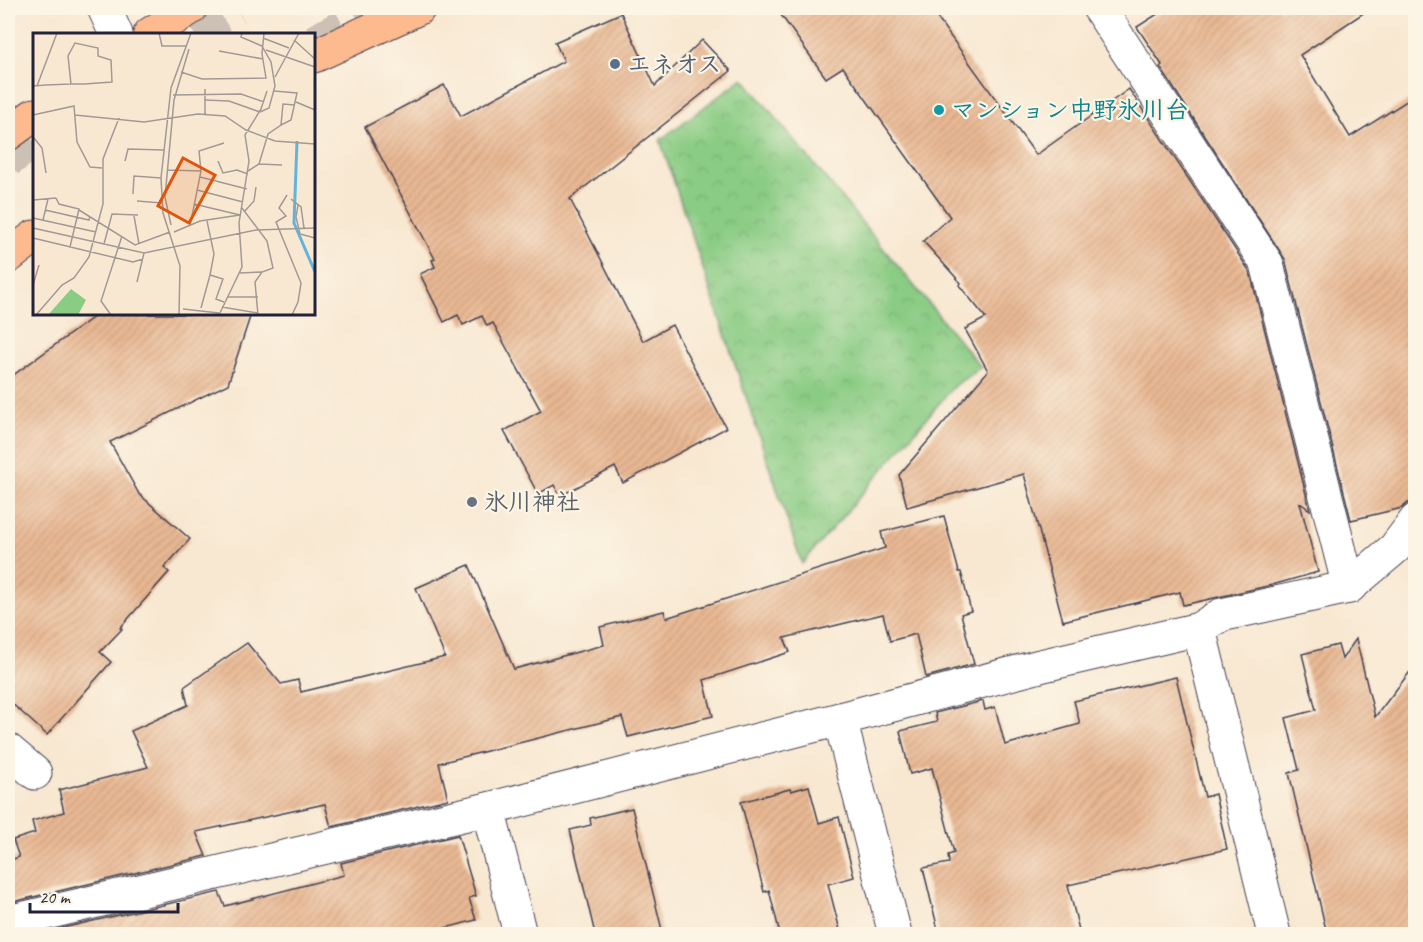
<svg xmlns="http://www.w3.org/2000/svg" width="1423" height="942" font-family="Caveat,'Klee One',sans-serif">
	<style>
		.park { fill: url(#park-crowns); stroke: #567760; stroke-width: 1.5 }
		.building { fill: url(#building-hatch) }
		.lines { fill: none; stroke-linecap: round; stroke-linejoin: round }
		.highway-tunnel { stroke: #cdc0b4; stroke-width: 33; stroke-dasharray: 33 16; stroke-linecap: butt }
		.minor-casing { stroke: #424052; stroke-width: 35 }
		.major-casing { stroke: #424052; stroke-width: 35 }
		.minor { stroke: #fff; stroke-width: 33 }
		.major { stroke: #fcba8e; stroke-width: 33 }
		.service-dot { fill: #5c6f8a; stroke: #fcf5e5; stroke-width: 2 }
		.culture-dot { fill: #0f9aa8; stroke: #fcf5e5; stroke-width: 2 }
		.worship-dot { fill: #6b7280; stroke: #fcf5e5; stroke-width: 2 }
		.labels { text-anchor: middle; dominant-baseline: central; stroke-width: 4.5; stroke-linejoin: round; paint-order: stroke }
		.service-label { font-size: 24px; font-weight: bold; fill: #4e5e75; stroke: #fcf5e5; text-anchor: start }
		.culture-label { font-size: 24px; font-weight: bold; fill: #0d838f; stroke: #fcf5e5; text-anchor: start }
		.worship-label { font-size: 24px; font-weight: bold; fill: #5b616d; stroke: #fcf5e5; text-anchor: start }
		.inset-river { fill: none; stroke: #62b4dd; stroke-width: 3 }
		.inset-road { fill: none; stroke: #a29996; stroke-width: 1.5 }
		.view { fill: #de560e; fill-opacity: 0.15; stroke: #de560e; stroke-width: 3 }
		.inset-edge { fill: none; stroke: #22223b; stroke-width: 3 }
	</style>
	<defs>
		<pattern id="park-crowns" width="20" height="18" patternUnits="userSpaceOnUse" patternTransform="scale(1.5)"><rect width="20" height="18" fill="#8acc84"/><path d="M2 6a3 3 0 1 1 6 0M12 15a3 3 0 1 1 6 0" fill="none" stroke="#77af73"/></pattern>
		<pattern id="building-hatch" width="6" height="6" patternUnits="userSpaceOnUse" patternTransform="scale(1.5)"><rect width="6" height="6" fill="#e9b893"/><path d="M-1 1l2-2M0 6l6-6M5 7l2-2" fill="none" stroke="#c89e80"/></pattern>
	</defs>
	<rect width="100%" height="100%" fill="#fcf5e5"/>
	<filter id="ink" filterUnits="userSpaceOnUse"><feTurbulence type="fractalNoise" baseFrequency=".0167" numOctaves="2"/><feDisplacementMap in="SourceGraphic" scale="12" xChannelSelector="R" yChannelSelector="G"/><feConvolveMatrix kernelMatrix="1 2 1 2 8 2 1 2 1" color-interpolation-filters="sRGB"/></filter>
	<filter id="wash" filterUnits="userSpaceOnUse"><feTurbulence type="fractalNoise" baseFrequency=".008" numOctaves="4" result="noise"/><feDisplacementMap in="SourceGraphic" scale="24" xChannelSelector="R" yChannelSelector="G"/><feGaussianBlur stdDeviation="1.35" result="paint"/><feColorMatrix in="noise" values="0 0 0 0 0 0 0 0 0 0 0 0 0 0 0 0 0 1.4 0 .05"/><feComposite in="paint" operator="in"/></filter>
	<g filter="url(#wash)">
		<rect width="100%" height="100%" fill="#f8e8d2"/>
		<polygon class="park" points="743,78 981,367 954,386 802,564 660,140"/>
		<g id="blocks">
			<g class="building">
				<polygon points="776,8 930,8 1036,155 1129,89 1250,272 1310,510 1300,503 1318,572 1272,585 1183,605 1180,592 1063,621 1024,474 907,507 899,475 988,371 965,329 986,318 959,285 961,283 923,241 950,217 843,67 826,78"/>
				<polygon points="1167,8 1371,8 1300,55 1350,137 1416,95 1416,502 1408,503 1402,508 1351,520 1285,259 1160,67 1162,65 1137,27"/>
				<polygon points="621,13 655,86 702,40 731,71 570,199 643,341 672,325 726,428 623,483 615,467 560,496 554,485 538,494 504,431 541,411 493,323 487,326 482,316 463,325 458,315 444,322 420,274 435,267 432,260 435,259 365,127 444,85 461,116 564,61 555,42"/>
				<polygon points="98,314 251,314 228,384 110,442 139,494 190,539 164,568 169,572 120,628 122,629 100,652 111,662 47,735 8,700 8,379"/>
				<polygon points="944,516 959,572 961,572 971,611 961,614 974,664 926,677 916,634 890,641 883,614 784,638 790,652 704,680 713,716 628,737 622,717 439,763 448,799 331,827 325,804 196,832 206,856 8,903 8,861 19,857 13,840 35,833 32,821 64,812 59,790 148,767 131,731 188,705 184,687 247,643 281,684 298,680 301,692 445,657 416,588 469,565 514,669 604,645 600,627 664,611 666,618 885,548 881,532"/>
				<polygon points="1356,639 1375,717 1416,664 1416,934 1327,934 1289,773 1299,770 1286,718 1316,710 1302,654 1338,645 1342,659"/>
				<polygon points="1176,677 1205,797 1215,794 1227,849 1068,885 1080,934 939,934 923,868 949,863 948,855 954,853 932,768 910,774 900,731 937,722 935,713 983,701 985,710 995,707 1005,745 1080,724 1074,701"/>
				<polygon points="809,786 819,823 839,817 854,877 828,884 841,934 780,934 769,890 764,892 741,802 790,789 791,791"/>
				<polygon points="632,808 663,934 595,934 570,830 591,825 590,818"/>
				<polygon points="458,835 476,896 469,898 476,920 423,934 37,934 219,892 225,906 344,875 341,863"/>
			</g>
		</g>
	</g>
	<g filter="url(#ink)">
		<use href="#blocks" fill-opacity="0" stroke="#424052" stroke-width="1.5"/>
		<g class="lines">
			<g class="highway-tunnel">
				<polyline points="194,34 236,8"/>
				<polyline points="314,41 376,8"/>
				<polyline points="8,161 34,142"/>
			</g>
			<g class="minor-casing">
				<g id="minor">
					<polyline points="104,8 116,34"/>
					<polyline points="1099,8 1267,264 1349,587"/>
					<polyline points="1199,629 1274,934"/>
					<polyline points="840,719 895,934"/>
					<polyline points="8,750 35,773"/>
					<polyline points="488,809 520,934"/>
					<polyline points="8,922 488,809 840,719 1040,666 1199,629 1221,615 1349,587 1395,548 1416,520"/>
				</g>
			</g>
			<g class="major-casing">
				<g id="major">
					<polyline points="150,34 191,8"/>
					<polyline points="314,56 419,8"/>
					<polyline points="8,134 34,115"/>
					<polyline points="8,257 34,237"/>
				</g>
			</g>
			<use href="#minor" class="minor"/>
			<use href="#major" class="major"/>
		</g>
	</g>
	<circle class="service-dot" cx="615" cy="64" r="6"/>
	<circle class="culture-dot" cx="939" cy="110" r="6"/>
	<circle class="worship-dot" cx="472" cy="502" r="6"/>
	<g class="labels">
		<g class="service-label">
			<text x="627" y="64">エネオス</text>
		</g>
		<g class="culture-label">
			<text x="951" y="110">マンション中野氷川台</text>
		</g>
		<g class="worship-label">
			<text x="484" y="502">氷川神社</text>
		</g>
	</g>
	<g transform="translate(33 33)">
		<rect width="282" height="282" fill="#f8e8d2"/>
		<path d="M38,256L53,267L45,282H15Z" fill="#8acc84"/>
		<path class="inset-river" d="M264,108L261,190L282,239"/>
		<path class="inset-road" d="M126,0L129,13H153M209,0L208,4L229,13M230,5L256,15M261,7L282,26M233,17L282,34M186,18L230,26M148,39L169,46L233,45L229,21L231,0M242,44L266,0M0,53L13,52L38,51H51L79,49L78,27L65,23V15L42,10L35,23L38,51M4,53L24,0M172,56V81M241,58L264,60L258,87L248,92M140,62L208,61L231,69M171,67L196,68L227,79M263,69L282,77M227,79L236,75L242,53L238,29L229,13M0,82L41,73L44,109L57,134L69,135M42,82L111,89L165,81L192,83L213,97L242,108L282,111M1,105L9,115L13,140M92,128L95,116L131,117M185,128L190,140L204,137L215,141M226,131L249,132M135,137L168,138M215,138L226,131L235,101L248,92L250,71L262,72M167,144L214,156M164,157L210,169M100,161L101,143L128,145M254,162L246,175L253,183L243,189L268,250L265,269L259,282M23,165L26,171L46,176L37,214M258,166L268,174L271,195M0,167L23,165M104,168L129,170M265,172L263,184L267,201L282,205M209,175L234,208L240,235L229,239L222,249L225,282M12,177L56,187L57,183M46,177L102,212L137,199M211,179L221,168L223,154M101,183L106,211M0,185L63,199M10,187L15,166M174,188L181,221L177,242L190,246L183,266L191,269M138,192L132,164L141,67L156,16M157,193L168,138L166,118L191,110M0,195L111,220L223,197L282,195M141,199L167,188L207,182L161,171M0,205L100,229L110,226M71,211L79,181L105,182M207,240L229,239M104,249L111,220M0,252L6,232M194,264H225M189,274L225,280M168,275L177,242M150,276L186,280M3,282L29,252L41,245L56,224L70,171V126L86,85M78,282L68,268L89,203M146,282L147,233L130,180L128,145L138,55L158,0M186,282L209,234L206,190L216,128L212,102L228,76L234,58"/>
		<path class="view" d="M150,125L182,142L156,190L125,173Z"/>
		<rect width="282" height="282" class="inset-edge"/>
	</g>
	<rect width="1423" height="942" fill="none" stroke="#fcf5e5" stroke-width="30"/>
	<path d="M30 903v9h148v-9" fill="none" stroke="#22223b" stroke-width="3"/>
	<text x="39" y="903" font-size="18" fill="#22223b" stroke="#fcf5e5" stroke-width="4.5" paint-order="stroke">20 m</text>
</svg>
